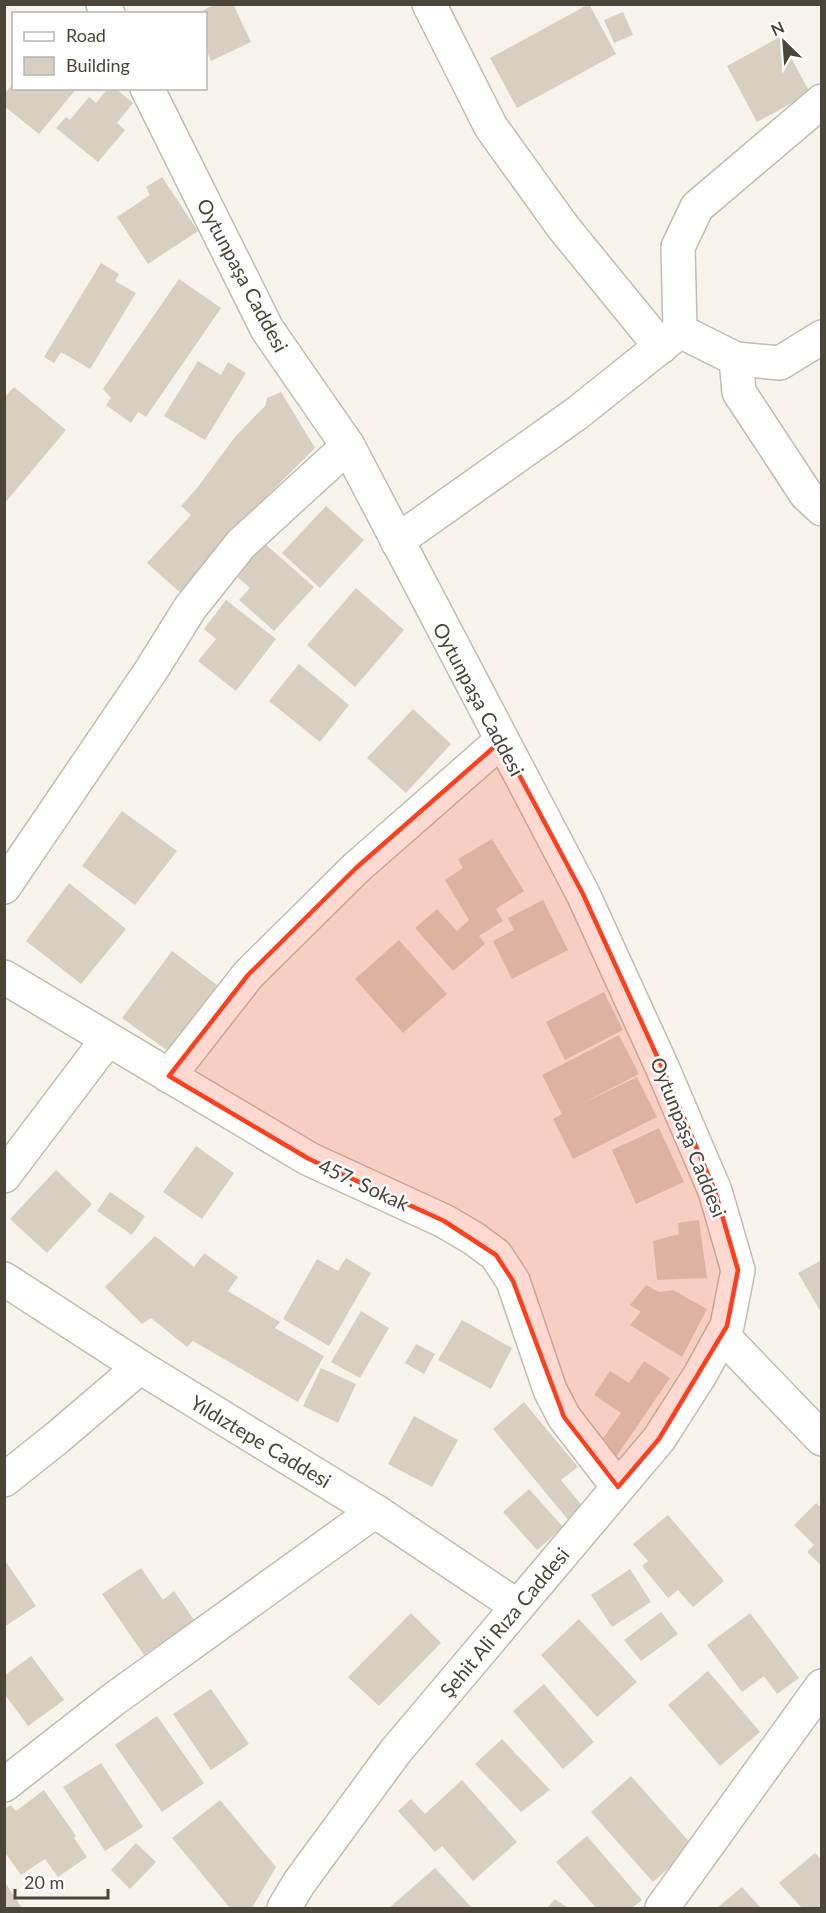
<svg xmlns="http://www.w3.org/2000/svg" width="826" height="1913" font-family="Lato,sans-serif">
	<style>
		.building { fill: #d8cfc1 }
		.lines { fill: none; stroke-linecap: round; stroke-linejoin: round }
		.minor-casing { stroke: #c2bbae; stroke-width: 36 }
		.minor { stroke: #fff; stroke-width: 33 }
		.marked { fill: #fc3f1d; fill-opacity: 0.2; stroke: #fc3f1d; stroke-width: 4.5; stroke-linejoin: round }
		.labels { text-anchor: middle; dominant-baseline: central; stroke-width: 5; stroke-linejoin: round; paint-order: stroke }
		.street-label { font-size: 20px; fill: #4b4439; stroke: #fff }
	</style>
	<rect width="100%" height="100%" fill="#f6f3ec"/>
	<g class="building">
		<polygon points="215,4 233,4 251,42 211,61 206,49 206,14 197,14"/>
		<polygon points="589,4 616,54 517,108 490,58"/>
		<polygon points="623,12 633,35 614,43 604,20"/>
		<polygon points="780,37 810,93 757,122 727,66"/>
		<polygon points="14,83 14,88 77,88 39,134 4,106 4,94"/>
		<polygon points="108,88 115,88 133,103 117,123 125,130 98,162 56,128 66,117 70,120 89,97 96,103"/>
		<polygon points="162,177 198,231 148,264 117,217 150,195 146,187"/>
		<polygon points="101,263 119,274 115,281 136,293 90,369 61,352 54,363 44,357"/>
		<polygon points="179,279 221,308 146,417 138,412 131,423 106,405 111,398 103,389"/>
		<polygon points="198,361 221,375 228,362 246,373 205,440 164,416"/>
		<polygon points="14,387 66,430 4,504 4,398"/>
		<polygon points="281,392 315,448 238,525 183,595 147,563 191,515 181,506 197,488 235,437 265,406 267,398"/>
		<polygon points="326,506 364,540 320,588 282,553"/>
		<polygon points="264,543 314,587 274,631 239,600 250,588 235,575"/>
		<polygon points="356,588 404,630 355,687 307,645"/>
		<polygon points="226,600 276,639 236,691 198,661 216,639 204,629"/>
		<polygon points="299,664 349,705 320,742 269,701"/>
		<polygon points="413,709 451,744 406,793 367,758"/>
		<polygon points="122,811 177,851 135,905 82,866"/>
		<polygon points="492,839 524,891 496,909 503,921 479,936 485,944 453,971 415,928 437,909 457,931 469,920 445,880 463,868 458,859"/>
		<polygon points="69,883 126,929 81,984 26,941"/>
		<polygon points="543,900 568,950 512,979 493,941 514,930 508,918"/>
		<polygon points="399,940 447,994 403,1033 355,979"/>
		<polygon points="172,951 221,988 172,1054 122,1018"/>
		<polygon points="604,992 623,1030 565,1060 546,1022"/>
		<polygon points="619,1035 639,1074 577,1106 637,1077 657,1117 573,1159 553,1119 562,1114 542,1075"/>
		<polygon points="659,1128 684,1182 636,1204 612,1150"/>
		<polygon points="196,1146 234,1173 202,1219 163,1192"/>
		<polygon points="56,1170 92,1204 47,1253 10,1219"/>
		<polygon points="110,1192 145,1216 132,1235 97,1211"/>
		<polygon points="699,1220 707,1278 657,1280 653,1241 679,1234 678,1223"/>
		<polygon points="155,1236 194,1267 204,1253 238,1277 228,1291 280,1322 275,1328 324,1356 298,1402 193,1341 187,1347 151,1318 142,1324 105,1287"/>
		<polygon points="346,1258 371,1273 329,1346 283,1319 317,1259 338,1271"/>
		<polygon points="822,1260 822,1314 798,1273"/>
		<polygon points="646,1285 659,1292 673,1290 707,1309 682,1357 630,1325 641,1312 630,1305"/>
		<polygon points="361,1311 389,1328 360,1378 331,1362"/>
		<polygon points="462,1320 512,1348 491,1389 438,1360"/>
		<polygon points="416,1344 435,1354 424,1374 405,1363"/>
		<polygon points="644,1361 670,1378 614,1460 596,1448 621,1413 594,1395 610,1371 629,1383"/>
		<polygon points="321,1368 356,1384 338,1423 303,1406"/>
		<polygon points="524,1402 578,1467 561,1480 584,1508 569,1521 493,1429"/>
		<polygon points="414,1416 458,1440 432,1487 388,1464"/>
		<polygon points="529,1489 563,1527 537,1550 503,1512"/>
		<polygon points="816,1503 822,1508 822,1566 807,1552 814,1545 794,1525"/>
		<polygon points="668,1515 724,1581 693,1607 678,1590 668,1598 642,1566 648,1561 633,1544"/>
		<polygon points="4,1559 36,1606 4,1627"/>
		<polygon points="141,1568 163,1600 174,1591 194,1620 144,1655 102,1594"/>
		<polygon points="630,1569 651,1602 612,1627 591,1595"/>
		<polygon points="661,1612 678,1634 641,1661 624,1640"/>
		<polygon points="411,1613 441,1643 379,1706 348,1677"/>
		<polygon points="750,1613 799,1678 777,1694 764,1676 742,1692 707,1645"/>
		<polygon points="579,1619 637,1682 597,1717 541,1655"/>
		<polygon points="31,1656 64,1700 28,1726 4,1693 4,1676"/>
		<polygon points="708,1671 760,1732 720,1766 668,1705"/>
		<polygon points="544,1684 594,1742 563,1769 513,1711"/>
		<polygon points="211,1689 249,1744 211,1770 173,1714"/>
		<polygon points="157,1716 204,1783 162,1812 115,1745"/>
		<polygon points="502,1739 550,1790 521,1812 475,1764"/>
		<polygon points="101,1763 143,1827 105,1851 63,1787"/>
		<polygon points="631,1776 693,1846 653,1882 591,1812"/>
		<polygon points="462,1780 517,1842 473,1881 442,1846 435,1852 398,1811 411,1799 425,1814"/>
		<polygon points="44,1790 76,1836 74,1838 87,1857 58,1877 45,1859 21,1875 4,1851 4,1809 11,1805 16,1811"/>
		<polygon points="220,1800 276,1867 252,1908 230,1908 172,1838"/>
		<polygon points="587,1836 642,1900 632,1908 596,1908 556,1862"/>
		<polygon points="136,1843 156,1862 130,1889 111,1870"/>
		<polygon points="815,1853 822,1860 822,1908 802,1908 779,1883"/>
		<polygon points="435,1868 472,1908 389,1908"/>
		<polygon points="4,1881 22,1908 4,1908"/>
		<polygon points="742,1887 761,1908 717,1908"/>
		<polygon points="555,1899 568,1908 547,1908"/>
	</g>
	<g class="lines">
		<g class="minor-casing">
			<g id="minor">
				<polyline points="103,4 108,14"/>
				<polyline points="429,4 491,127 563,227 661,347"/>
				<polyline points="147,88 267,329 348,446 583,894 662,1067 715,1191 738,1270 727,1326 700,1375 659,1439 395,1752 299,1883 284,1908"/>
				<polyline points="680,331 678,247 697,207 822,101"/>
				<polyline points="680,331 736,359 780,363 822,337"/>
				<polyline points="736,359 739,392 806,494 822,509"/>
				<polyline points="397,541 576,414 680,331"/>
				<polyline points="4,887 152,669 190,608 241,544 348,446"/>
				<polyline points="4,977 309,1159 444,1221 473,1238 496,1255 513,1281 550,1390 564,1417 618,1487"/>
				<polyline points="169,1076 248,975 356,868 501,741"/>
				<polyline points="4,1176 107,1040"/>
				<polyline points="4,1279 140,1367 375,1511 517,1606"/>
				<polyline points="722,1335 822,1439"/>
				<polyline points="4,1480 58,1437 140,1367"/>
				<polyline points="4,1785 114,1699 375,1511"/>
				<polyline points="662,1908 822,1686"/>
			</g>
		</g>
		<use href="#minor" class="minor"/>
	</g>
	<path class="marked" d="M501,741L583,894L662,1067L715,1191L738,1270L727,1326L659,1439L618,1487L564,1417L513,1281L496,1255L444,1221L309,1159L169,1076L248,975L356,868Z"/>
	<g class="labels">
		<g class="street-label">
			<text transform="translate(243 275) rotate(62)">Oytunpaşa Caddesi</text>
			<text transform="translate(479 699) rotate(62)">Oytunpaşa Caddesi</text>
			<text transform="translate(689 1137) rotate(68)">Oytunpaşa Caddesi</text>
			<text transform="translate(364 1184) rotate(25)">457. Sokak</text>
			<text transform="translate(261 1441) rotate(31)">Yıldıztepe Caddesi</text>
			<text transform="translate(504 1622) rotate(-50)">Şehit Ali Rıza Caddesi</text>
		</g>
	</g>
	<rect width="826" height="1913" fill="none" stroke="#4b4439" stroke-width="12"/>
	<rect x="12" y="12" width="195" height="78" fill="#ffffff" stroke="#b7b4b0" stroke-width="1.5"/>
	<rect x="24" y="32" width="30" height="9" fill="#ffffff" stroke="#b7b4b0" stroke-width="1.5"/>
	<text x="66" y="42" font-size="18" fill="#4b4439">Road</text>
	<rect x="24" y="57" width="30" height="18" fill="#d8cfc1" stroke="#b7b4b0" stroke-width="1.5"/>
	<text x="66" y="72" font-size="18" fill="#4b4439">Building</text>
	<g transform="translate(784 42) rotate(335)" stroke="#ffffff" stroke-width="4.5" paint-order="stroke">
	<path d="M0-4.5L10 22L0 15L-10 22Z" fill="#4b4439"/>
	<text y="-9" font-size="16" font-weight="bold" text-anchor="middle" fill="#4b4439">N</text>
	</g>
	<path d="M15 1889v9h93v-9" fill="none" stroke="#4b4439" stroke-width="3"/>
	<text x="24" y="1889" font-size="18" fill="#4b4439" stroke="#ffffff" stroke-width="4.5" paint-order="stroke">20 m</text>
</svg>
